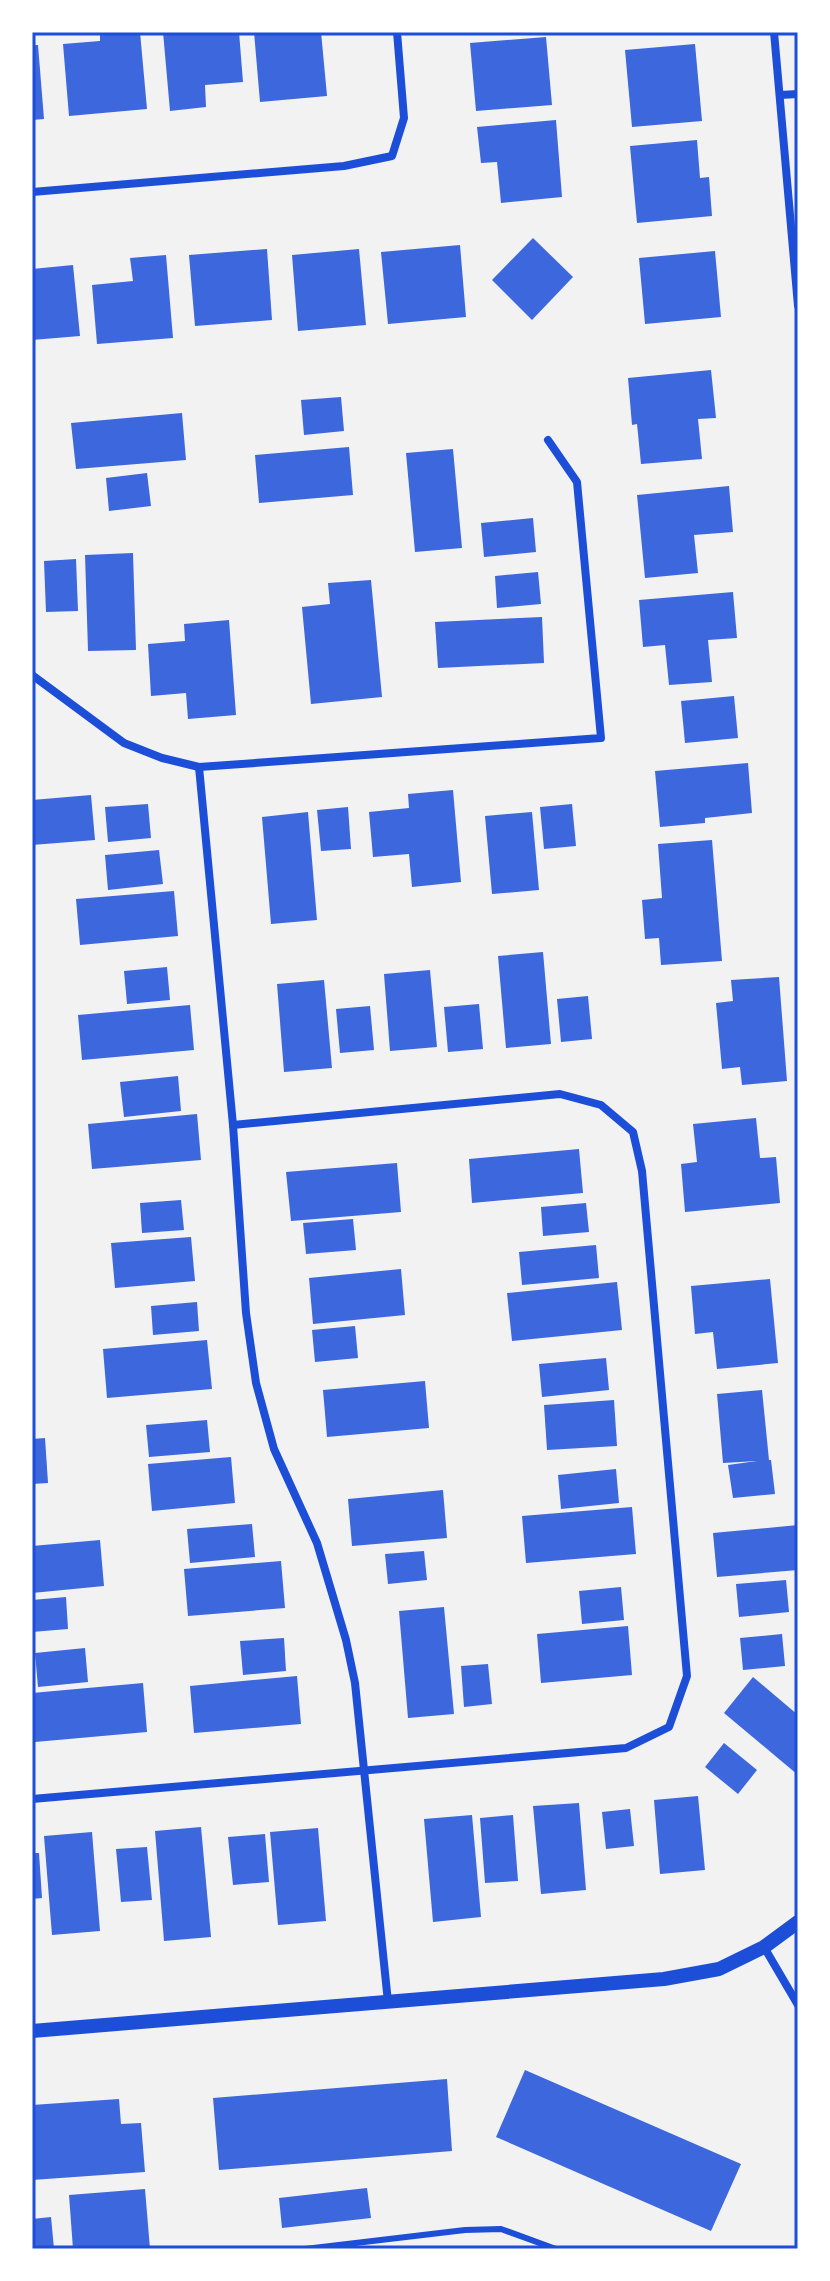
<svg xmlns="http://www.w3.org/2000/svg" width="830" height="2281" font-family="Spectral,serif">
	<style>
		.building { fill: #3d67dc }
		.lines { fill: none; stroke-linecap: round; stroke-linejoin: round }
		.service { stroke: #1d4ed8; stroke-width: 6 }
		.minor { stroke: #1d4ed8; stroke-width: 8 }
		.tertiary { stroke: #1d4ed8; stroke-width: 14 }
		.neatline { fill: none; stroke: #1d4ed8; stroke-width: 3 }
	</style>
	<rect width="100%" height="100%" fill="#f2f2f2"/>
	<g class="building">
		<polygon points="100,32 140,32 147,109 69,116 63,44 100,41"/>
		<polygon points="163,32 239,32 243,82 205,85 206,107 170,111"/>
		<polygon points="254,32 321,32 327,96 260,102"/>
		<polygon points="546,37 552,105 476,111 470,43"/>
		<polygon points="695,44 702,121 632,127 625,50"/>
		<polygon points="32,45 38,45 44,119 32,120"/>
		<polygon points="556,120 562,197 501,203 497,162 481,163 477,127"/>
		<polygon points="697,140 700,178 709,177 712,216 637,223 630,146"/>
		<polygon points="533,238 573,277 532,320 492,280"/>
		<polygon points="460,245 466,317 388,324 381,252"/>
		<polygon points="267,249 272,320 195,326 189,255"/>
		<polygon points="359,249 366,325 298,331 292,255"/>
		<polygon points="715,251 721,317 645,324 639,258"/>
		<polygon points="166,255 173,338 97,344 92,285 133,281 130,258"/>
		<polygon points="73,265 80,336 32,340 32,269"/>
		<polygon points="711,370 716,418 698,419 702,459 641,464 637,424 632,425 628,378"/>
		<polygon points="341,397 344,431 304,435 301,400"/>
		<polygon points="182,413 186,460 76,469 71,423"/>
		<polygon points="349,447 353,495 259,503 255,455"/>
		<polygon points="453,449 462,548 415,552 406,453"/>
		<polygon points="147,473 151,506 109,511 106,478"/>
		<polygon points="729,486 733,532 694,535 698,573 645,578 637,495"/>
		<polygon points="533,518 536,552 484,557 481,523"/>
		<polygon points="133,553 136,650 88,651 85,555"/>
		<polygon points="76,559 78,611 46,612 44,561"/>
		<polygon points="538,572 541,604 497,608 495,576"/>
		<polygon points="371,580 382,697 311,704 302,607 330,604 328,583"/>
		<polygon points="733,592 737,638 708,640 712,682 669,685 665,645 643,647 639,600"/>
		<polygon points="542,617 544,663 438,668 435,622"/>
		<polygon points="229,620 236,715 188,719 186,693 151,696 148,644 185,641 184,624"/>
		<polygon points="734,696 738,738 685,743 681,701"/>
		<polygon points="748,763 752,813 705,818 705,823 660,827 655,771"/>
		<polygon points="453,790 461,882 412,887 409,854 373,857 369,812 409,808 408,794"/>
		<polygon points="91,795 95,840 32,845 32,800"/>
		<polygon points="148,804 151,838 108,842 105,807"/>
		<polygon points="572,804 576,846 544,849 540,807"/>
		<polygon points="348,807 351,849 321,851 317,810"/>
		<polygon points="308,812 317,920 271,924 262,817"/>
		<polygon points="532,812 539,890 492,894 485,816"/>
		<polygon points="712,840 722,961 661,965 659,938 645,939 642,900 662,898 658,844"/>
		<polygon points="159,850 163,884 108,890 105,855"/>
		<polygon points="174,891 178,936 80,945 76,899"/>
		<polygon points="543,952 551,1044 506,1048 498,956"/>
		<polygon points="167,967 170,1000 127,1004 124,971"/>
		<polygon points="430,970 437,1047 390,1051 384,974"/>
		<polygon points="779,977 787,1081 742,1085 740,1067 722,1069 716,1003 733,1001 731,980"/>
		<polygon points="324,980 332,1068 284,1072 277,984"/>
		<polygon points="588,996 592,1039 561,1042 557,999"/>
		<polygon points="479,1004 483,1049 448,1052 444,1007"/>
		<polygon points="190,1005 194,1050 82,1060 78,1015"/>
		<polygon points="370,1006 374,1050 340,1053 336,1009"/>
		<polygon points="178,1076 181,1111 124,1117 120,1082"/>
		<polygon points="197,1114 201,1160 92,1169 88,1124"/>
		<polygon points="756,1118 760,1158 776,1157 780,1203 685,1212 681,1164 697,1162 693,1124"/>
		<polygon points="579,1149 583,1193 472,1203 469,1159"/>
		<polygon points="397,1163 401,1212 291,1221 286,1172"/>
		<polygon points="181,1200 184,1230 142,1233 140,1203"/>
		<polygon points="586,1203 589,1232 543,1236 541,1207"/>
		<polygon points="353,1219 356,1250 306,1254 303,1223"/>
		<polygon points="191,1237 195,1281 115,1288 111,1243"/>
		<polygon points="596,1245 599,1278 522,1285 519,1252"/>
		<polygon points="401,1269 405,1315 313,1324 309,1278"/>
		<polygon points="770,1279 778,1363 717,1369 713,1332 695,1334 691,1286"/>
		<polygon points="617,1282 622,1330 512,1341 507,1293"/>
		<polygon points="197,1302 199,1331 153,1335 151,1306"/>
		<polygon points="355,1326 358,1358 315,1362 312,1330"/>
		<polygon points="207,1340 212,1389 107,1398 103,1349"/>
		<polygon points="606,1358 609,1390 542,1397 539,1364"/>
		<polygon points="425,1381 429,1428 327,1437 323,1390"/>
		<polygon points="762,1390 769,1460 771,1460 775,1494 733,1498 728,1465 757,1461 723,1463 717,1394"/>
		<polygon points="614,1400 617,1446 547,1450 544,1405"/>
		<polygon points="207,1420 210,1452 149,1457 146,1425"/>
		<polygon points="45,1438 48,1483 32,1484 32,1439"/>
		<polygon points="231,1457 235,1503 152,1511 148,1464"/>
		<polygon points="616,1469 619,1503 561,1509 558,1475"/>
		<polygon points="443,1490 447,1538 352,1546 348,1499"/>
		<polygon points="632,1507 636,1554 526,1563 522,1516"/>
		<polygon points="252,1524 255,1557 190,1563 187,1529"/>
		<polygon points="798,1525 798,1570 717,1577 713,1533"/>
		<polygon points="100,1540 104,1586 32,1593 32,1546"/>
		<polygon points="424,1551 427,1580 388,1584 385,1554"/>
		<polygon points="281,1561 285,1608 188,1616 184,1569"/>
		<polygon points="786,1580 789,1612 739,1617 736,1584"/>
		<polygon points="621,1587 624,1620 582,1624 579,1591"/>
		<polygon points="66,1597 68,1629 32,1632 32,1600"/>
		<polygon points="444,1607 454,1714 408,1718 399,1611"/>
		<polygon points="628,1626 632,1675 541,1683 537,1634"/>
		<polygon points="782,1634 785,1666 743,1670 740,1638"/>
		<polygon points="284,1638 286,1671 243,1675 240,1641"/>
		<polygon points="85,1648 88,1682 38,1687 35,1653"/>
		<polygon points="488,1664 492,1704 464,1707 461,1666"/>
		<polygon points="297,1676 301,1724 194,1733 190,1686"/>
		<polygon points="753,1677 798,1715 798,1775 724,1713"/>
		<polygon points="143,1683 147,1732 35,1742 32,1693"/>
		<polygon points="724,1743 757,1770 738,1794 705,1767"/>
		<polygon points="698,1796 705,1870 660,1874 654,1800"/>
		<polygon points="579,1803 586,1890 541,1894 533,1806"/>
		<polygon points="630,1809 634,1846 606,1849 602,1812"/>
		<polygon points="472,1815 481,1917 433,1922 424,1819"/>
		<polygon points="513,1815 518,1881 485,1883 480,1818"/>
		<polygon points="201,1827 211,1937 164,1941 155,1831"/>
		<polygon points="318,1828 326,1921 278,1925 270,1832"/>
		<polygon points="92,1832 100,1931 52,1935 44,1836"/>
		<polygon points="265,1834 269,1882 233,1885 228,1837"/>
		<polygon points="147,1847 152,1900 121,1902 116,1849"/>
		<polygon points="32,1853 39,1853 42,1898 32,1899"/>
		<polygon points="525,2070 741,2164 711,2231 496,2137"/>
		<polygon points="447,2079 452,2151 219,2170 213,2098"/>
		<polygon points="119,2099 121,2124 141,2123 145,2172 32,2180 32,2105"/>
		<polygon points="367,2188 371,2218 282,2228 279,2198"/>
		<polygon points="145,2189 150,2249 73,2249 69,2195"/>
		<polygon points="51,2217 54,2249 32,2249 32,2219"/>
	</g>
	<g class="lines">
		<polyline class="service" points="305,2249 465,2230 501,2229 556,2249"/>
		<g class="minor">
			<polyline points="774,32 798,306"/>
			<polyline points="780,95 798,94"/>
			<polyline points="32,192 344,166 392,156 404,118 397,32"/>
			<polyline points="32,675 124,743 162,758 199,767 601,738 577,482 548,440"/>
			<polyline points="199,767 233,1125 246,1313 256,1383 274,1449 317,1543 346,1640 355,1683 388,2002"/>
			<polyline points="32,1799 626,1748 669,1727 687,1676 642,1171 633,1132 601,1105 560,1094 233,1125"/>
			<polyline points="764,1947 798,2005"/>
		</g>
		<polyline class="tertiary" points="32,2031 664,1979 719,1969 764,1947 798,1922"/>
	</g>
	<rect width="830" height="2281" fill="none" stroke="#ffffff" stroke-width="68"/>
	<rect x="34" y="34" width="762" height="2213" class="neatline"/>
</svg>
